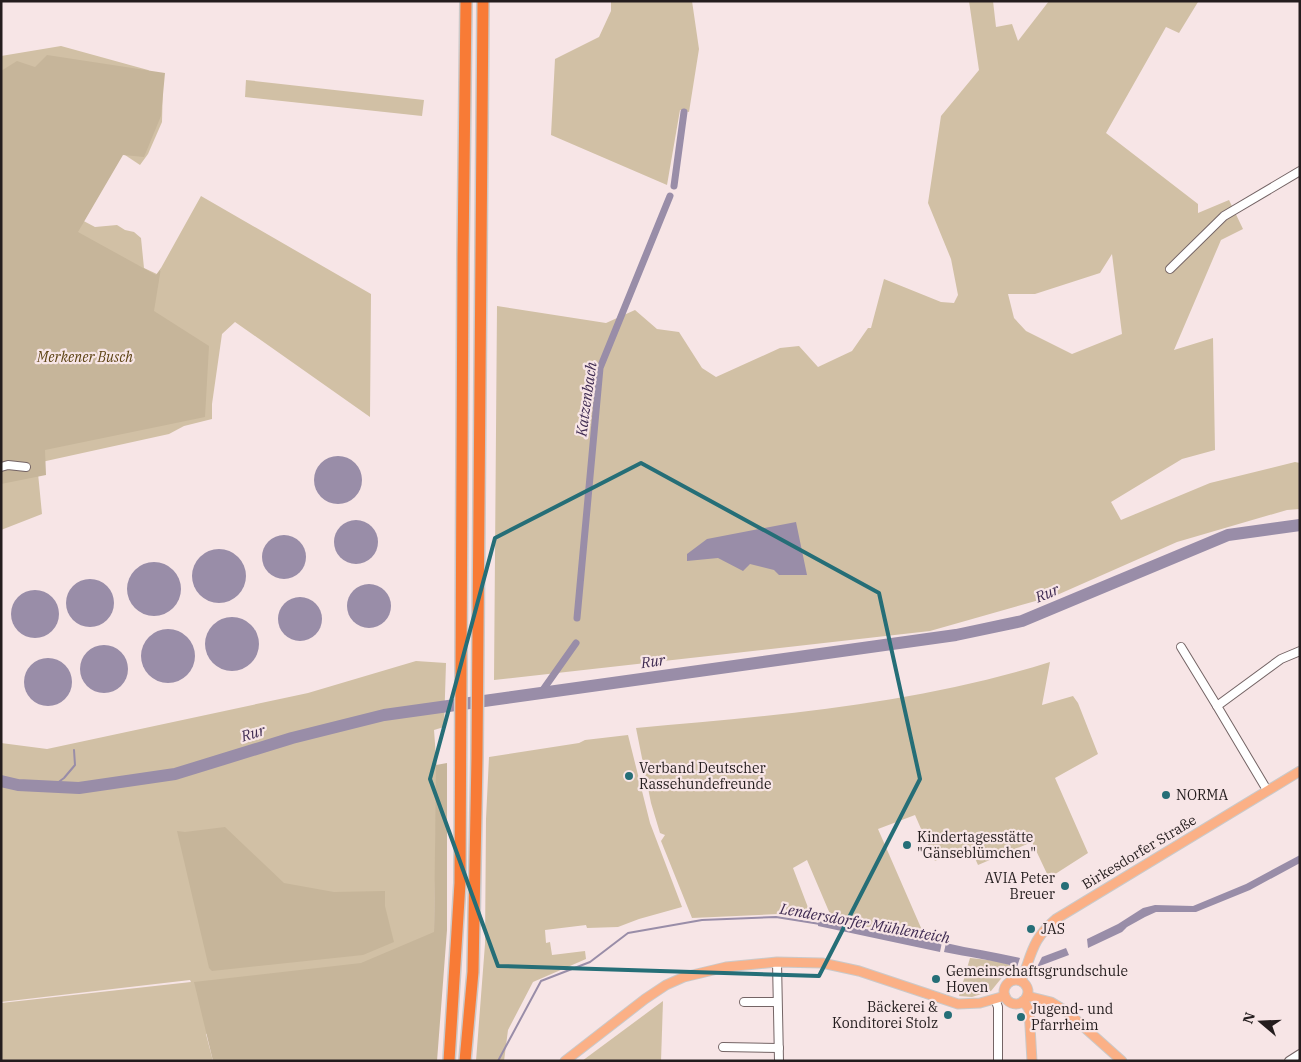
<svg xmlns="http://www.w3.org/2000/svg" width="1301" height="1062" font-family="'IBM Plex Serif',serif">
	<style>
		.green { fill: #d1c0a5; fill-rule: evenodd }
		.forest { fill: #c6b59a }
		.water { fill: #998da8 }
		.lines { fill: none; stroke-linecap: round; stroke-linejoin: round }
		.stream { stroke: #998da8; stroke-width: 2 }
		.canal { stroke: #998da8; stroke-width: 7 }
		.river { stroke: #998da8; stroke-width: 12 }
		.minor-casing { stroke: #746465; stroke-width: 10 }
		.major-casing { stroke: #cac9c9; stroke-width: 11 }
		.highway-casing { stroke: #cac9c9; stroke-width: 14 }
		.minor { stroke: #fff; stroke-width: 8 }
		.major { stroke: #fbb086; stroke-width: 9 }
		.highway { stroke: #f87b36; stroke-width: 11 }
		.marked { fill: none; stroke: #256e77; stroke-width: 4; stroke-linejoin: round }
		.poi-dot { fill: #256e77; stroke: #f7e5e6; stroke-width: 2 }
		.labels { text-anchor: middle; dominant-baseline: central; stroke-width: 4.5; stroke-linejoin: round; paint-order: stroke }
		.park-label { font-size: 14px; font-style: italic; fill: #5d4414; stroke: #f7e5e6 }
		.poi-label { font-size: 14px; fill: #241d1e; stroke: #f7e5e6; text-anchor: start }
		.street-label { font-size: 14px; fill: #241d1e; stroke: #f7e5e6 }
		.water-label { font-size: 15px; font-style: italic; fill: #3e2a51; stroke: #f7e5e6 }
	</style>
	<rect width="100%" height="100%" fill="#f7e5e6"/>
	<g class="green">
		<polygon points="611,1 692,1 699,49 689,112 680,110 667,185 551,135 555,59 599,37 611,11"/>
		<path d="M969,1H993L996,27L1012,24L1018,41L1049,1L1198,2L1179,33L1166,27L1106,133L1198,204V213L1229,200L1243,229L1221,240L1174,350L1213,338L1215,450L1182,459L1111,502L1121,520L1210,483L1295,462L1300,463V509L1287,510L1177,542L1057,595L930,631L494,680L497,306L606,323L635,310L657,329L679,332L702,368L716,377L780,348L799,346L818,367L852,351L868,328H871L884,279L941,302L954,303L958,295L951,259L928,203L941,116L979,70ZM1112,254L1122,334L1072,354L1026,331L1014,318L1008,294H1035L1100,273Z"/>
		<polygon points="61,46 148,70 163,81 162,122 148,154 140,165 116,149 78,218 95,227 117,225 125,230 134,232 141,238 144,268 159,275 161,268 201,196 371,294 370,417 235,322 222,334 212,404 212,419 184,426 169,434 37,463 42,514 1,530 1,56"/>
		<polygon points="246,80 424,100 422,116 245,97"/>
		<polygon points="416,661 446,663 444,727 434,730 437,771 434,933 206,1034 213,1061 1,1061 1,1003 191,982 190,980 1,1002 1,743 47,749 308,693"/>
		<path d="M1050,662L1042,705L1073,696L1078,703L1098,754L1055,778L1088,853L1049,878L1032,842L978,865L969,845L935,861L915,815L878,829L925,937L833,921L807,860L793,868L812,918L778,914L692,918L661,841L665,835L660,833L651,803L636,728C775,716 916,704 1050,662Z"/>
		<polygon points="628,735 650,823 682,907 639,919 618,927 587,928 586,925 545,930 546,943 550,942 552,955 585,951 586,959 533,982 508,1030 504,1061 476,1061 485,944 486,819 489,757 579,743 585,740"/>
		<polygon points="970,958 997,961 1017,967 1004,975 991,991 972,997 959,996"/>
		<polygon points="663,1001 661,1061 582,1061"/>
	</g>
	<g class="forest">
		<polygon points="47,55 165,73 161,116 144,157 123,155 78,232 156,275 161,268 154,311 209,346 205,417 45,450 46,475 1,484 1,71 17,61 35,67"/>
		<polygon points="447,763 447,930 437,1061 213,1061 194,982 361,963 434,932 436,765"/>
		<polygon points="225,827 284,883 334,892 385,891 385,906 394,942 363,955 212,971 209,968 177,831 185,832"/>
	</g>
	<g class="water">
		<circle cx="338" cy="480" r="24"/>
		<circle cx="356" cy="542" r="22"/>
		<polygon points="796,522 807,575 779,575 774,570 750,564 743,571 718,558 687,561 687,554 707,539"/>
		<circle cx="284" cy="557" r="22"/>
		<circle cx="219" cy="576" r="27"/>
		<circle cx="154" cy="589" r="27"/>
		<circle cx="90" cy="603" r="24"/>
		<circle cx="369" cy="606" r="22"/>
		<circle cx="35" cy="614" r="24"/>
		<circle cx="300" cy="619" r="22"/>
		<circle cx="232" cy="644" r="27"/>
		<circle cx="168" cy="656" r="27"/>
		<circle cx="104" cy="669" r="24"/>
		<circle cx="48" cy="682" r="24"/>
		<polygon points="1300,855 1300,863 1250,890 1196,912 1156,912 1145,917 1127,927 1122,932 1088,948 1087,939 1118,924 1143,908 1155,905 1193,906 1246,884"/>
		<polygon points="818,921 942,942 940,952 818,926"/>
		<path d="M946,943C971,949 995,952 1020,958L1017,967C993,960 968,957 944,952Z"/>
		<polygon points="1066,948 1069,955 1037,967 1042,957"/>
	</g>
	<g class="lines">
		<g class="stream">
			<polyline points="52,787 64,778 75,765 74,750"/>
			<polyline points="498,1061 541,981 590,962 628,933 702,920 776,917 820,924"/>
		</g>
		<g class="canal">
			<polyline points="674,186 684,112"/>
			<polyline points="577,618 600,368 670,196"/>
			<polyline points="540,694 576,643"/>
		</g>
		<polyline class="river" points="1,781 18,785 79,788 175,774 292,738 384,715 956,635 1022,621 1228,535 1300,525"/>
		<g class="minor-casing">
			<g id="minor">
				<polyline points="1170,269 1224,216 1300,171"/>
				<polyline points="1,467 8,465 26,467"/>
				<polyline points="1181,647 1217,706"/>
				<polyline points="1267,790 1217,706 1281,659 1300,651"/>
				<polyline points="777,962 779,1061"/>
				<polyline points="995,999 998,1007 998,1061"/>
				<polyline points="744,1002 777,1002"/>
				<polyline points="723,1047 779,1048"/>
				<polyline points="1289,1061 1300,1054"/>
			</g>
		</g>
		<g class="major-casing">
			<g id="major">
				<circle cx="1016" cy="992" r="12"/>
				<path d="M1021,981C1032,955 1031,940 1056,919L1300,771"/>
				<polyline points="1027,996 1051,1002 1066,1011 1122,1061"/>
				<polyline points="1023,1001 1029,1009 1032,1061"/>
				<polyline points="565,1061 645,999 666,985 684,977 726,967 777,962 822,963 859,971 958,1004 980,1003 1005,996"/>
			</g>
		</g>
		<g class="highway-casing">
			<g id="highway">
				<polyline points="449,1061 460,883 463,255 466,1"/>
				<polyline points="465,1061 473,972 477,757 483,1"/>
			</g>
		</g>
		<use href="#minor" class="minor"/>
		<use href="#major" class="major"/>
		<use href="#highway" class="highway"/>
	</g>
	<path class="marked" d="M641,463L879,593L920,779L819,976L498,966L430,779L495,538Z"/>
	<g class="poi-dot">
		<circle cx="629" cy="776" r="5"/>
		<circle cx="1166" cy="795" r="5"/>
		<circle cx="907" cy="845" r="5"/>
		<circle cx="1065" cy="886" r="5"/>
		<circle cx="1031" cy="929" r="5"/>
		<circle cx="936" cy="979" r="5"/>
		<circle cx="948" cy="1015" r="5"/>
		<circle cx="1021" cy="1017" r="5"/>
	</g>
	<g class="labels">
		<g class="park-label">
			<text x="85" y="357">Merkener Busch</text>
		</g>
		<g class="poi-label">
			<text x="639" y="768">Verband Deutscher<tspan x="639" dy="16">Rassehundefreunde</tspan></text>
			<text x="1176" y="795">NORMA</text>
			<text x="917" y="837">Kindertagesstätte<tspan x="917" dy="16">"Gänseblümchen"</tspan></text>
			<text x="1055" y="878" text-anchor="end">AVIA Peter<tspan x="1055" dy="16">Breuer</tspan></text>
			<text x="1041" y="929">JAS</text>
			<text x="946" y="971">Gemeinschaftsgrundschule<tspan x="946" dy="16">Hoven</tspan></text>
			<text x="938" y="1007" text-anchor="end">Bäckerei &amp;<tspan x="938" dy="16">Konditorei Stolz</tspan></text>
			<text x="1031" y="1009">Jugend- und<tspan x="1031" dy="16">Pfarrheim</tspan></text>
		</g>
		<g class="street-label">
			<text transform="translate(1139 852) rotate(-31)">Birkesdorfer Straße</text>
		</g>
		<g class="water-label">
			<text transform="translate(586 399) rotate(-82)">Katzenbach</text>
			<text transform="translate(1047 593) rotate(-23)">Rur</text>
			<text transform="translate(653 661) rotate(-8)">Rur</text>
			<text transform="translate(253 733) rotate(-17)">Rur</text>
			<text transform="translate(865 923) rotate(10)">Lendersdorfer Mühlenteich</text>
		</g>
	</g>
	<rect width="1301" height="1062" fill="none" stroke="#241d1e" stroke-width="5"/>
	<g transform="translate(1261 1022) rotate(289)" stroke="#f7e5e6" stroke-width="4" paint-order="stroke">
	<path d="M0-4L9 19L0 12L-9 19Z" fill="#241d1e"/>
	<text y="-8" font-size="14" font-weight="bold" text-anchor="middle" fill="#241d1e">N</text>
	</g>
</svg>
